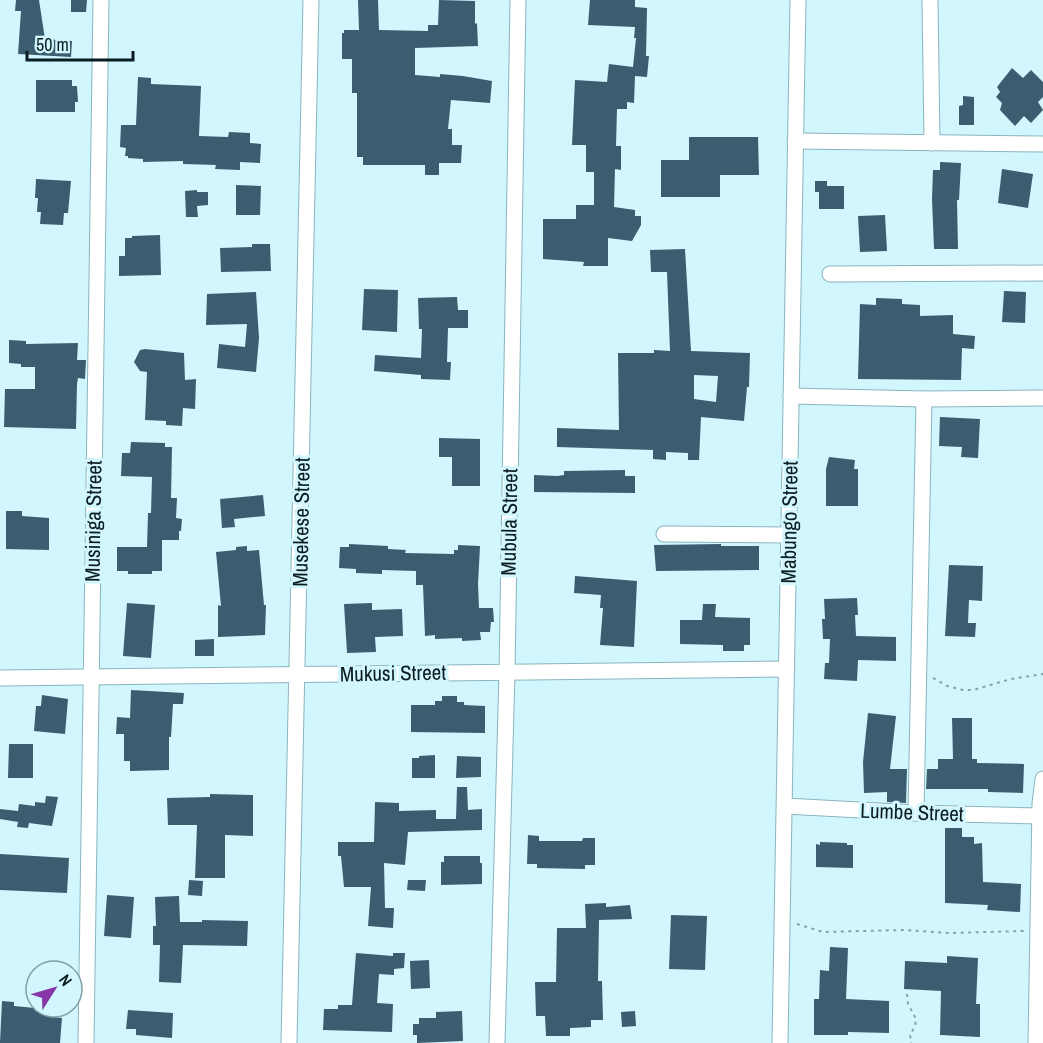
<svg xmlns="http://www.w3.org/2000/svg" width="1043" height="1043" font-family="'Archivo Narrow',sans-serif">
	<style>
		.building { fill: #3c5d6f; fill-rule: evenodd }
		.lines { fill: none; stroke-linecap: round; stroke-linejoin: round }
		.minor-casing { stroke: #89b5be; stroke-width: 17 }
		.path { stroke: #84a1a7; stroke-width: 2; stroke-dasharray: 3 4.5; stroke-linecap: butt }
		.minor { stroke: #fff; stroke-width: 15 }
		.labels { text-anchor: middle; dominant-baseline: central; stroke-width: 6; stroke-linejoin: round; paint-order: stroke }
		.street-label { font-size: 21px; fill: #0b1d20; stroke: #d2f6fe }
	</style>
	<rect width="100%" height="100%" fill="#d2f6fe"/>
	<g class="building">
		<polygon points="16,0 39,0 45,39 72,41 71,57 18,54 21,11 15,11"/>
		<polygon points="71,0 87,0 86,12 71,12"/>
		<polygon points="358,0 378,0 379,30 428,31 428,25 438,25 439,0 475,1 475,24 477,23 478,46 415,48 415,75 440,77 440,74 463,76 492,81 490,103 451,100 448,129 452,129 452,145 462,145 461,163 439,163 439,175 425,175 425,165 363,165 363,157 357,157 357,93 352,93 352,59 342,59 342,33 344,33 344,30 359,30"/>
		<polygon points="590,0 635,0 635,7 647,8 646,56 649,56 647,77 635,76 634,103 627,102 627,109 617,109 616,146 621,146 621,170 615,169 614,207 635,210 635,216 641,216 641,225 632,241 608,238 608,266 583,266 584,262 543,259 543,219 576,219 576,205 594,205 594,172 586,172 586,145 572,145 575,80 607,82 609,64 633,67 636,38 634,38 635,27 588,25"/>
		<polygon points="1012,68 1023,78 1031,70 1043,82 1043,97 1038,102 1043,110 1031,123 1024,116 1015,126 1000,110 1002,103 996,97 1000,92 997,87"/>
		<polygon points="138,77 151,78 151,84 201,86 199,136 228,137 229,132 250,133 250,143 261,144 260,163 240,162 240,170 215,169 216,165 183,164 183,161 143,162 143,159 128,158 128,156 125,156 126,148 120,147 121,125 136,125"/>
		<polygon points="36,80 72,80 72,86 77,86 78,102 75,102 75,112 36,112"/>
		<polygon points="963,96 974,97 974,125 959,125 959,106 963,105"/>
		<polygon points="689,137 758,137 759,175 720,175 720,197 661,197 661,160 689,160"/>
		<polygon points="940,162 961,163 959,200 957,200 958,249 934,249 932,199 933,170 940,170"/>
		<polygon points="1002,169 1033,174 1028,208 998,203"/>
		<polygon points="36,179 71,181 68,213 64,213 63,225 40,224 41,212 37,212 38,198 35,198"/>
		<polygon points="815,181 827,181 827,186 844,186 844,209 819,209 819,192 815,192"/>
		<polygon points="236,185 261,186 260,215 236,215"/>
		<polygon points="197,190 197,192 208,192 208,205 197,206 198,217 186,217 185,191"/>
		<polygon points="885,215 887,251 860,252 858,216"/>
		<polygon points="160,235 161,275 119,276 119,256 125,256 125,238 132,238 132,236"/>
		<polygon points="252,244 270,244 271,271 221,272 220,248 252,247"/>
		<path d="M685,249L691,351L750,353L749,387H747L744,421L701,417L699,460H688V453L666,452V460L653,459V450L557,447V428L619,430L618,353H654V350L670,351L667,272H651L650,250ZM694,375L718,376L716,402L694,399Z"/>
		<polygon points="364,289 398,290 397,332 362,330"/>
		<polygon points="1004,291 1026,292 1025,323 1002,322"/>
		<polygon points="256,292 259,338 256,372 217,368 219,344 245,347 247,324 206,325 207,294"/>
		<polygon points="457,297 458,310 468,310 468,328 448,328 447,362 451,362 450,380 421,379 421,375 374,371 375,355 421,358 422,329 419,329 418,298"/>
		<polygon points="876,298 902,299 902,304 920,305 920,316 953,315 953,334 975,336 974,349 962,348 961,380 858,379 860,304 876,305"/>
		<polygon points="9,340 26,341 26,344 78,343 77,360 86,360 85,379 78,378 77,384 76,429 4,427 5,389 35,389 35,367 21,367 21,364 9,363"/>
		<polygon points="145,349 184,353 185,380 196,379 195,409 183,408 182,426 166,425 166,421 145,420 147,372 140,371 134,362 140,350"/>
		<polygon points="940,417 980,419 978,458 961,457 962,447 939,446"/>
		<polygon points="439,438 480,439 480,486 452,486 452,457 439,457"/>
		<polygon points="131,442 165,443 165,447 172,447 171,498 177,498 176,518 182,519 181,531 179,531 179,540 162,540 162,571 152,571 152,574 128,574 128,571 117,571 117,547 147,547 148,513 151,513 152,477 121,476 122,453 130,453"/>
		<polygon points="829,457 855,460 854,469 858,469 858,506 826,506 826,469"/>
		<polygon points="625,470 625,476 635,476 635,493 534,492 534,475 557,476 564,475 564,471"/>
		<polygon points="263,495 265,516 234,519 235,527 222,528 220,499"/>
		<polygon points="6,511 22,511 22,516 49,518 49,550 6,549"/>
		<polygon points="349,544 388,546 388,549 406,550 405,553 454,554 454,550 458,550 458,545 480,546 478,584 479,608 493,608 494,622 491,622 490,632 480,632 481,640 462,641 462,638 435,639 435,635 425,636 423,585 416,585 416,571 382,570 382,574 356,573 356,569 339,568 340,547 349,547"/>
		<polygon points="721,544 721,546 759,546 759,570 656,571 654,545"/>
		<polygon points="247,546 247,551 259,550 264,605 266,605 265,635 218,637 218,605 221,606 216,552 236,550 236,547"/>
		<polygon points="949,565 983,566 982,601 969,600 968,623 976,623 975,637 945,636"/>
		<polygon points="575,576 637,581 634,647 600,645 603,608 600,608 601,595 574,593"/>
		<polygon points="857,598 858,615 855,615 856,636 896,637 896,661 858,660 857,681 824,679 825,663 829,663 830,639 823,639 822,619 825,619 824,599"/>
		<polygon points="127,603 155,605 151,658 123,656"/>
		<polygon points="372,603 372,610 402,609 403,636 375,637 376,652 347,653 344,604"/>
		<polygon points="703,604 716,604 715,617 750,618 750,645 744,645 744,651 723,651 723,645 680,644 680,620 702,620"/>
		<polygon points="214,639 214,656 195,656 195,640"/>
		<polygon points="131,690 184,693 183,704 173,704 171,737 169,737 169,770 130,771 130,761 124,761 124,734 116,734 117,717 130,718"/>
		<polygon points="42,695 68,699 65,734 34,731 36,706 41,706"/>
		<polygon points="442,696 457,696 457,702 464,702 464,705 485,706 485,733 411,732 411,705 435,705 435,701 442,701"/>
		<polygon points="868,713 896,716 890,769 907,769 906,803 887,802 887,792 864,793 863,762"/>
		<polygon points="952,718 972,718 972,759 977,759 977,763 1024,764 1023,793 988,792 988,789 926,789 927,769 938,769 938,759 953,759"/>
		<polygon points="9,744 33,744 33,778 8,778"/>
		<polygon points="435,755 435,778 412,778 412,758 419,758 419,756"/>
		<polygon points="457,756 481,757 481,777 456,778"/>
		<polygon points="457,787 467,787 468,810 482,809 482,830 408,832 405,865 384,863 385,908 394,908 393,928 368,926 371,887 344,887 341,856 338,856 338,842 374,842 375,802 399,803 399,811 436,810 436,819 456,819"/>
		<polygon points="210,794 253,795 253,836 225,835 225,878 195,878 197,825 168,825 167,798 210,797"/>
		<polygon points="46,796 58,797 52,826 29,823 28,828 17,827 18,822 0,819 0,809 18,811 19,804 35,806 35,802 45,803"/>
		<polygon points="945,828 962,828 962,837 974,837 974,844 982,843 983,882 1021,884 1020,912 987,910 988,905 945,903"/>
		<polygon points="528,835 539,836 539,841 582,841 583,838 595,838 595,865 585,865 585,869 537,868 537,864 527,864"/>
		<polygon points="820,842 847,843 847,845 853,845 853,868 816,867 816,844 820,845"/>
		<polygon points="0,854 69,858 67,893 0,890"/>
		<polygon points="444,856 480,856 480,863 482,863 482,884 441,885 441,862 444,862"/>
		<polygon points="189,880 203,881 202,896 188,895"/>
		<polygon points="408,880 426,880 425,891 407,890"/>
		<polygon points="107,895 134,897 131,938 104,936"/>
		<polygon points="179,896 180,922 202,922 202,920 248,921 247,946 183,945 181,983 159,982 160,945 153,945 153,926 156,926 155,897"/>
		<polygon points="606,903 606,907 630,905 632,919 599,920 598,981 602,981 603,1020 591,1020 591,1027 570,1028 570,1036 546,1036 545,1016 536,1016 535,982 556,982 557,928 586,928 585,904"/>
		<polygon points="671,915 707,916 705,970 669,969"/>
		<polygon points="830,947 848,948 846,999 889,1001 889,1033 848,1032 848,1035 814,1035 814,999 819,999 820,970 829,971"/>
		<polygon points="356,953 393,956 393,953 405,953 404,968 394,969 394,975 379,974 377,1003 393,1004 392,1032 323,1030 324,1009 338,1009 338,1005 352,1005"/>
		<polygon points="947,956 978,958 976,1004 980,1004 980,1037 940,1035 941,991 904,989 905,961 947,963"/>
		<polygon points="429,960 430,988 411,989 410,961"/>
		<polygon points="2,1001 14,1002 14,1006 35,1008 35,1011 52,1013 52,1017 62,1018 60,1043 0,1043"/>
		<polygon points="128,1010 173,1013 172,1038 136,1035 136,1029 126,1029"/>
		<polygon points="462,1011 463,1041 417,1043 417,1035 413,1035 413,1024 419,1024 419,1018 436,1018 436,1012"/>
		<polygon points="635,1011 636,1026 622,1027 621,1012"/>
	</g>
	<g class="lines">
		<g class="minor-casing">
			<g id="minor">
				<polyline points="930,0 932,143"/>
				<polyline points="795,141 1043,144"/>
				<polyline points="830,274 1043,273"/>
				<polyline points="791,396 924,399 1043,398"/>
				<polyline points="664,534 789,535"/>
				<polyline points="0,678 787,669"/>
				<polyline points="785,806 916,813 1040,816"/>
				<polyline points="916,813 924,399"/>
				<polyline points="86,1043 101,0"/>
				<polyline points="289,1043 311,0"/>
				<polyline points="497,1043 507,672 518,0"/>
				<polyline points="780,1043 798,0"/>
				<polyline points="1036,1043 1040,804 1043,779"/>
			</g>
		</g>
		<g class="path">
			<polyline points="933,678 947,686 963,690 973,690 1011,679 1043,674"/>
			<polyline points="797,924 823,932 903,930 950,933 1024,931"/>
			<polyline points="907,994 908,1004 916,1019 915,1027 910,1034 911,1043"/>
		</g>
		<use href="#minor" class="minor"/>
	</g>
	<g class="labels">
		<g class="street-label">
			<text transform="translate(93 521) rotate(-89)">Musiniga Street</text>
			<text transform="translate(301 522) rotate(-89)">Musekese Street</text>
			<text transform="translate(509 522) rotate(-89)">Mubula Street</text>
			<text transform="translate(789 522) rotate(-89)">Mabungo Street</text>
			<text transform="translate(393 673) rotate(-1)">Mukusi Street</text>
			<text transform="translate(912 812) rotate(2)">Lumbe Street</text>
		</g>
	</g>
	<g transform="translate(54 989) rotate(53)"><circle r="28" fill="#d2f6fe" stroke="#829fa5" stroke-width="1.5"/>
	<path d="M0-4.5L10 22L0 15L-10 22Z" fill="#8537a8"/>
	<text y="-9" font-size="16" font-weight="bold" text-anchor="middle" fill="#0b1d20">N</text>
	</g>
	<path d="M27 51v9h106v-9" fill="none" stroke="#0b1d20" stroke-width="3"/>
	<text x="36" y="51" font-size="18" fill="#0b1d20" stroke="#d2f6fe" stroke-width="4.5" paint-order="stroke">50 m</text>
</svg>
